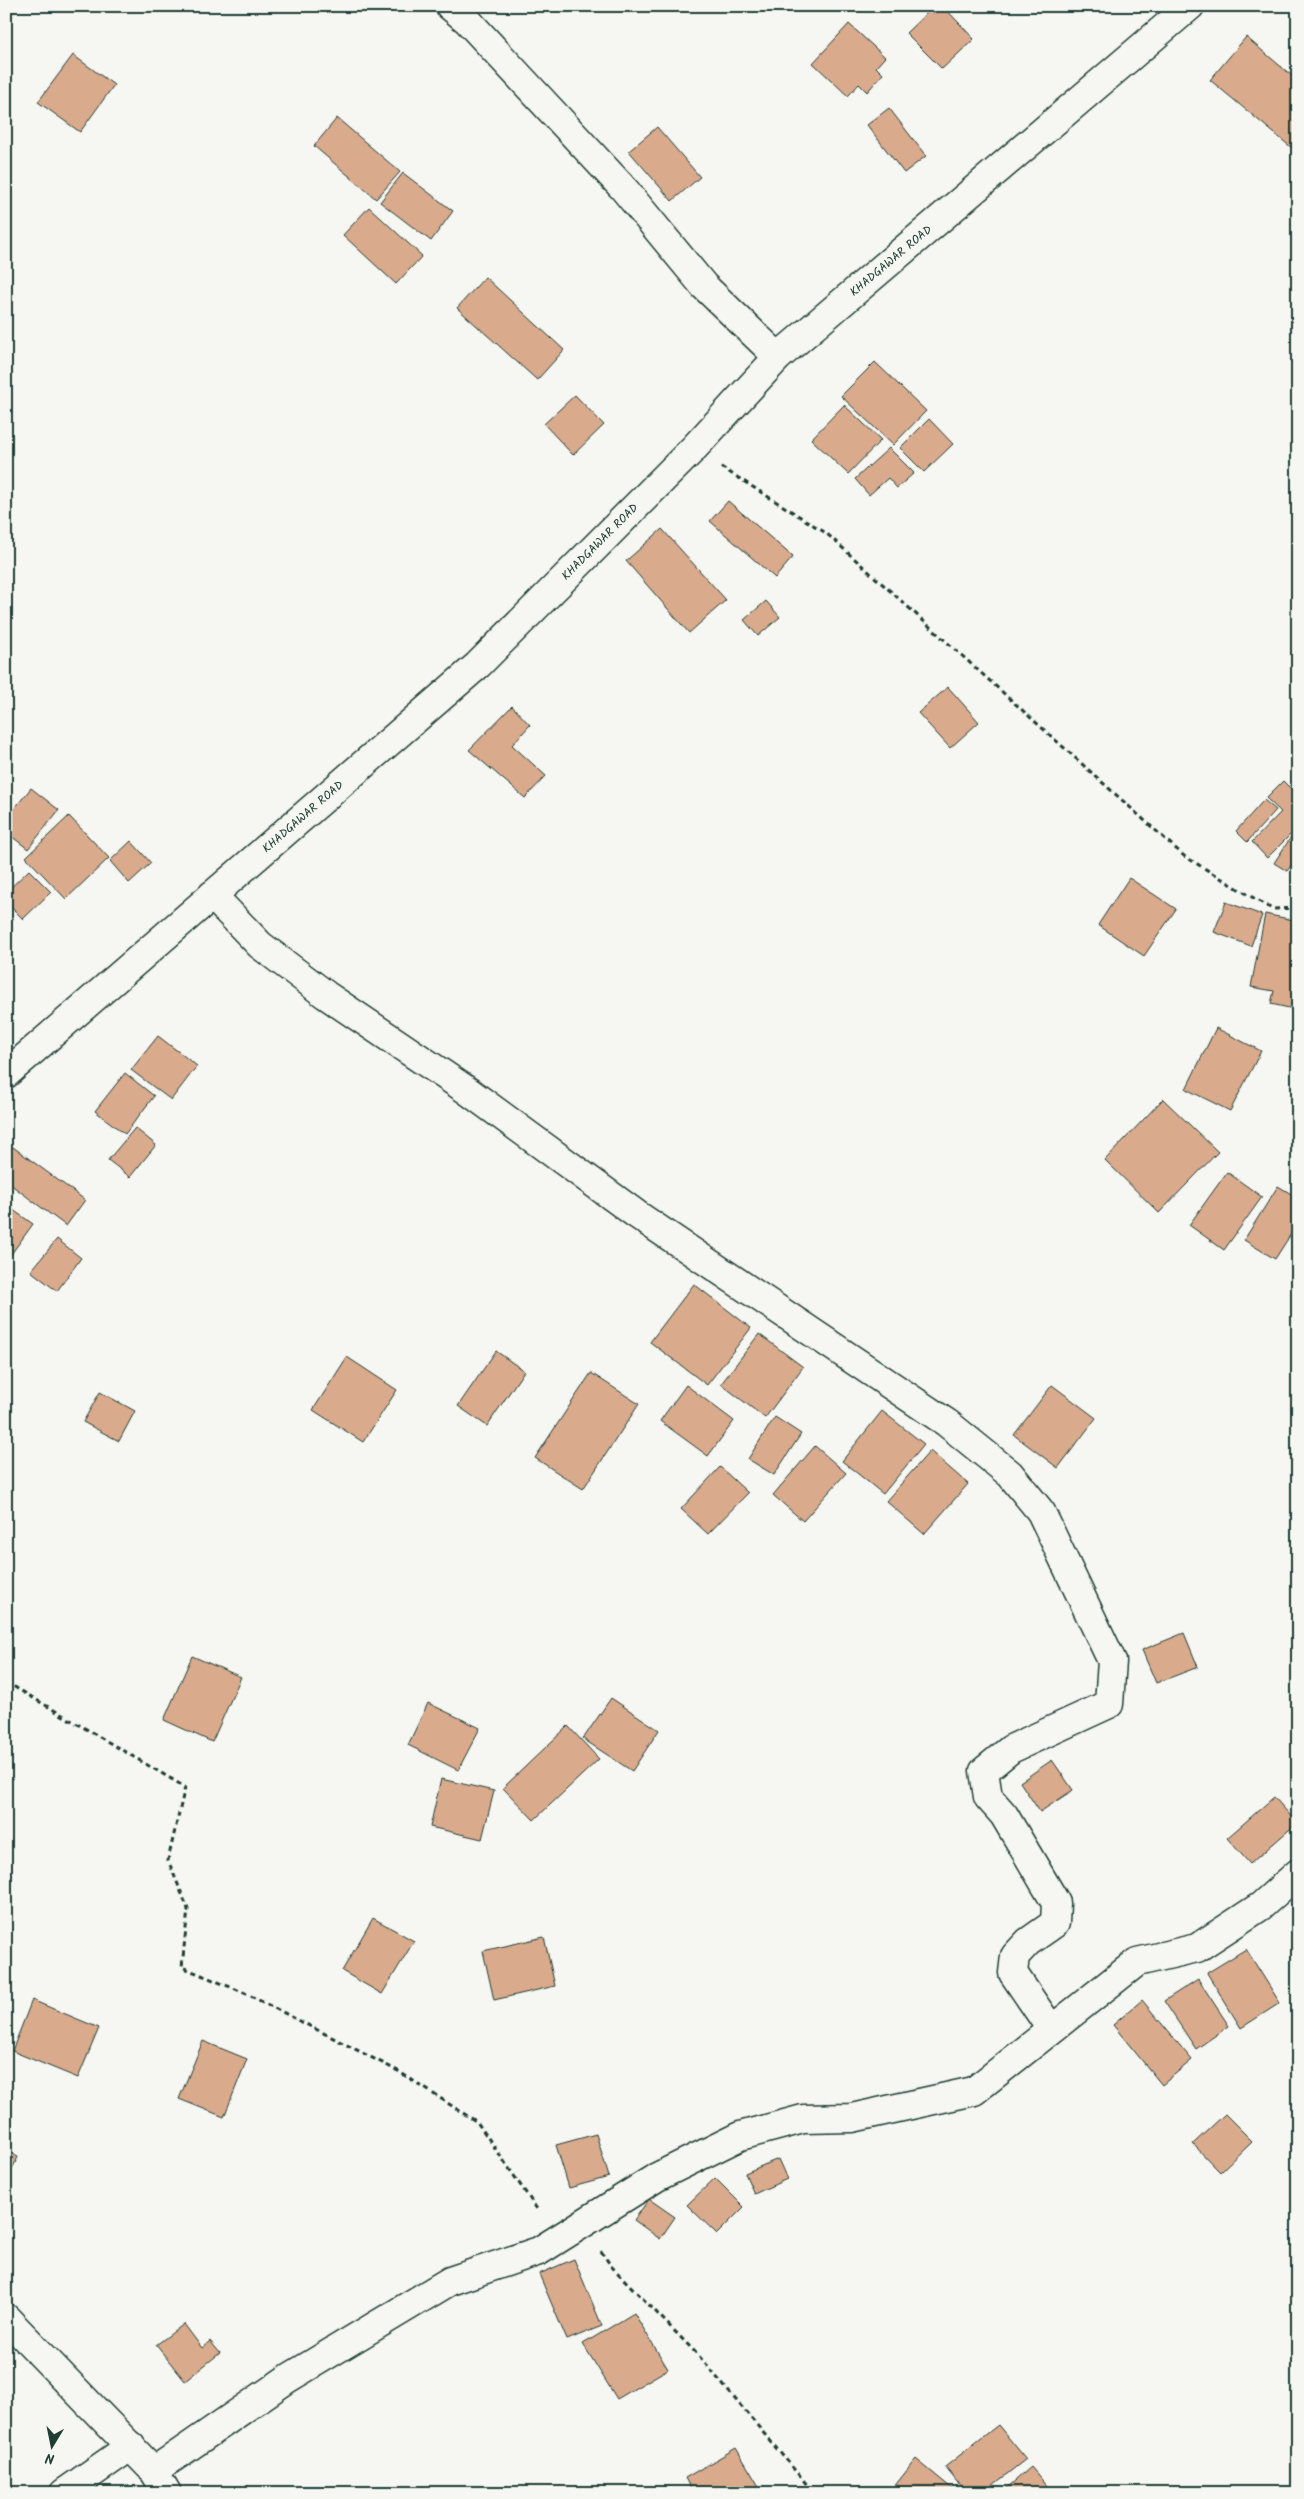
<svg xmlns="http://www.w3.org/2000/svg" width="1304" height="2499" font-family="Kalam,sans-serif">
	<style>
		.building { fill: #daaa8c; stroke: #1f3d34 }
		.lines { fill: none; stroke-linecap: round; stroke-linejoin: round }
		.minor-casing { stroke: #1f3d34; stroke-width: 31 }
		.path { stroke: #1f3d34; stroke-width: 3; stroke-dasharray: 5 4; stroke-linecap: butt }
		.minor { stroke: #f6f6f2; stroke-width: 28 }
		.labels { text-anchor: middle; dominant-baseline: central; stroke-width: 5; stroke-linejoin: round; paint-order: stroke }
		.street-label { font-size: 12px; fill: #1f3d34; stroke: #f6f6f2 }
	</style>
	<rect width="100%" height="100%" fill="#f6f6f2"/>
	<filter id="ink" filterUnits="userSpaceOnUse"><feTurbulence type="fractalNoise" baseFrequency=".02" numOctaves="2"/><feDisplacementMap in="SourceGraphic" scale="10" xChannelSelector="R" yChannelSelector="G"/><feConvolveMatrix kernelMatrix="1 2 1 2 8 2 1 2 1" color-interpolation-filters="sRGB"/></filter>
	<g filter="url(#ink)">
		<g class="building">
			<polygon points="934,6 943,6 974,39 942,69 906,33"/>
			<polygon points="849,24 885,57 876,67 883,74 867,92 859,84 848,96 813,63"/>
			<polygon points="1246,37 1298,81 1298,153 1210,80"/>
			<polygon points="73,55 114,85 80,132 38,102"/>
			<polygon points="889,108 926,156 904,173 867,125"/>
			<polygon points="337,118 400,172 376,199 314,146"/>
			<polygon points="657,127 700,177 672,201 629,151"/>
			<polygon points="403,173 453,211 431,241 380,202"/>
			<polygon points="369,207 422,256 396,284 343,235"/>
			<polygon points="485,277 564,350 537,380 457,308"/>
			<polygon points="875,362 926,411 893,445 841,396"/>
			<polygon points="575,395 604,425 573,455 544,424"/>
			<polygon points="844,405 881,440 848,474 811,439"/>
			<polygon points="929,419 953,444 924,472 900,448"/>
			<polygon points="889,448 914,473 897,488 888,478 869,495 855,479"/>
			<polygon points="728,501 793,557 775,578 710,521"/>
			<polygon points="662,529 726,600 689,633 626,561"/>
			<polygon points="766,601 780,617 758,636 744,620"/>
			<polygon points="948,687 979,722 950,748 918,713"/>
			<polygon points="512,706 530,725 512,745 546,776 525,798 469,750"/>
			<polygon points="1283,781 1298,796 1298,827 1267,858 1252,842 1281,812 1266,798"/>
			<polygon points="31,788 59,810 28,849 6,832 6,819"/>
			<polygon points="1264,800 1276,810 1247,842 1236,831"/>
			<polygon points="69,816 109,858 66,899 26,857"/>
			<polygon points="1291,837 1298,842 1298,856 1287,871 1274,863"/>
			<polygon points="131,841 151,863 129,883 110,861"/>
			<polygon points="29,870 51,892 23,919 6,902 6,892"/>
			<polygon points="1129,878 1176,909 1144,956 1098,925"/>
			<polygon points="1226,902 1262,915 1251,946 1214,932"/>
			<polygon points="1265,914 1298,921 1298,1010 1271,1004 1274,991 1251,987"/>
			<polygon points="1216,1028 1261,1051 1230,1111 1186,1089"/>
			<polygon points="158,1036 197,1066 171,1100 131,1070"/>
			<polygon points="125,1073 154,1096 125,1134 95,1111"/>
			<polygon points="1163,1099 1218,1152 1159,1213 1105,1160"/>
			<polygon points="135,1128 156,1145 130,1177 108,1160"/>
			<polygon points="13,1147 85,1200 66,1226 6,1181 6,1156"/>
			<polygon points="1227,1172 1262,1197 1224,1250 1189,1225"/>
			<polygon points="1278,1186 1298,1198 1298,1223 1275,1259 1244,1240"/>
			<polygon points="6,1205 33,1224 9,1257 6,1255"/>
			<polygon points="57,1239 81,1258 57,1291 31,1271"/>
			<polygon points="694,1284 751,1328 707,1385 650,1342"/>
			<polygon points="759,1334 803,1367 765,1418 721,1384"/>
			<polygon points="496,1351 524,1371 487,1426 458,1406"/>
			<polygon points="347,1357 397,1390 363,1442 313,1410"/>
			<polygon points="591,1373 639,1404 583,1489 535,1458"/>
			<polygon points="686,1385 734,1421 708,1456 660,1421"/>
			<polygon points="1052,1385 1096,1418 1058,1468 1014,1435"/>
			<polygon points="100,1392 135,1411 119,1441 83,1422"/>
			<polygon points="882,1411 924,1444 883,1494 842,1461"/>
			<polygon points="775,1417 801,1434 774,1475 748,1459"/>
			<polygon points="815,1446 846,1473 803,1521 773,1495"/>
			<polygon points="930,1451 968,1484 924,1534 886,1501"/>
			<polygon points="720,1467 748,1493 708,1534 681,1509"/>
			<polygon points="1184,1633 1198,1667 1156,1683 1142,1650"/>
			<polygon points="192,1656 241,1677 212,1742 164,1720"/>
			<polygon points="611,1698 659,1730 632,1771 583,1739"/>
			<polygon points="428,1703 480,1728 458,1770 408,1745"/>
			<polygon points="568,1726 599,1759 534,1820 503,1788"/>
			<polygon points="1052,1760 1073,1790 1040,1812 1020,1782"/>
			<polygon points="441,1779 494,1791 482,1839 430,1827"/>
			<polygon points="1274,1797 1297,1823 1250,1864 1227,1838"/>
			<polygon points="373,1918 414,1941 382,1994 342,1971"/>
			<polygon points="544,1937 555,1986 494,2000 483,1951"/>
			<polygon points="1246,1949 1280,2003 1241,2028 1207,1973"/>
			<polygon points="1198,1979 1229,2026 1196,2049 1164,2001"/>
			<polygon points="32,2000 99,2028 78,2078 12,2051"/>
			<polygon points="1142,2000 1192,2060 1162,2085 1113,2025"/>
			<polygon points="203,2041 247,2059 224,2117 179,2099"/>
			<polygon points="1225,2114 1252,2141 1220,2172 1193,2144"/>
			<polygon points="596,2134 609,2177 569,2188 556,2145"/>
			<polygon points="6,2151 18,2157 6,2181"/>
			<polygon points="778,2159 787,2179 754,2194 745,2173"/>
			<polygon points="715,2178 744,2207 717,2234 687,2205"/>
			<polygon points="649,2199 675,2217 660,2239 634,2220"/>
			<polygon points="574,2259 602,2326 567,2340 539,2274"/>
			<polygon points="634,2313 668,2369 617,2399 583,2344"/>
			<polygon points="184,2324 202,2348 210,2341 220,2353 185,2381 156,2345"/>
			<polygon points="998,2425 1026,2459 983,2493 966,2493 945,2467"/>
			<polygon points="736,2448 760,2488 751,2493 693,2493 685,2478"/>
			<polygon points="916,2459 955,2491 953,2493 889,2493"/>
			<polygon points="1031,2467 1053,2493 1001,2493"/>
		</g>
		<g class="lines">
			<g class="minor-casing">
				<g id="minor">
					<polyline points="450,6 467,20 624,189 704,286 778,357"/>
					<polyline points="212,895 260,945 326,995 468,1091 636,1214 947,1423 1010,1474 1041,1512 1112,1661 1109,1704 1011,1749 984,1771 988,1797 1004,1815 1056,1903 1055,1923 1028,1942 1015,1956 1013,1973 1051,2029"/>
					<polyline points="6,1074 478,665 693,449 778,357 1190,6"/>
					<polyline points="6,2318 154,2471"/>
					<polyline points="64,2493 131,2446"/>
					<polyline points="167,2493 154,2471 287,2379 450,2281 539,2251 657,2177 740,2136 803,2119 852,2118 974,2091 1137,1962 1197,1948 1261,1906 1298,1873"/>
				</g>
			</g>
			<g class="path">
				<polyline points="721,467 826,533 1184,856 1272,909 1298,908"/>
				<polyline points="6,1682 185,1787 168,1860 188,1909 182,1967 245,1993 398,2071 477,2122 539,2212"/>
				<polyline points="601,2251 611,2266 698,2355 814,2493"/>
			</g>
			<use href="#minor" class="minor"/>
		</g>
	</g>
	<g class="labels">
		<g class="street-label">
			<text transform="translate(891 261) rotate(-40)">KHADGAWAR ROAD</text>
			<text transform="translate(600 542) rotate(-45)">KHADGAWAR ROAD</text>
			<text transform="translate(303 817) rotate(-41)">KHADGAWAR ROAD</text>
		</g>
	</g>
	<rect width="1304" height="2499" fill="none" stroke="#f6f6f2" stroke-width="25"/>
	<rect x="12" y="12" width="1279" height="2474" fill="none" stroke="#1f3d34" stroke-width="2" filter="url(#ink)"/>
	<g transform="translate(52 2446) rotate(190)" stroke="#f6f6f2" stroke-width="4" paint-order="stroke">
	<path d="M0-4L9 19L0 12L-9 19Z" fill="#1f3d34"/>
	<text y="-8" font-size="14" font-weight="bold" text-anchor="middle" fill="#1f3d34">N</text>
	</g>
</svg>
